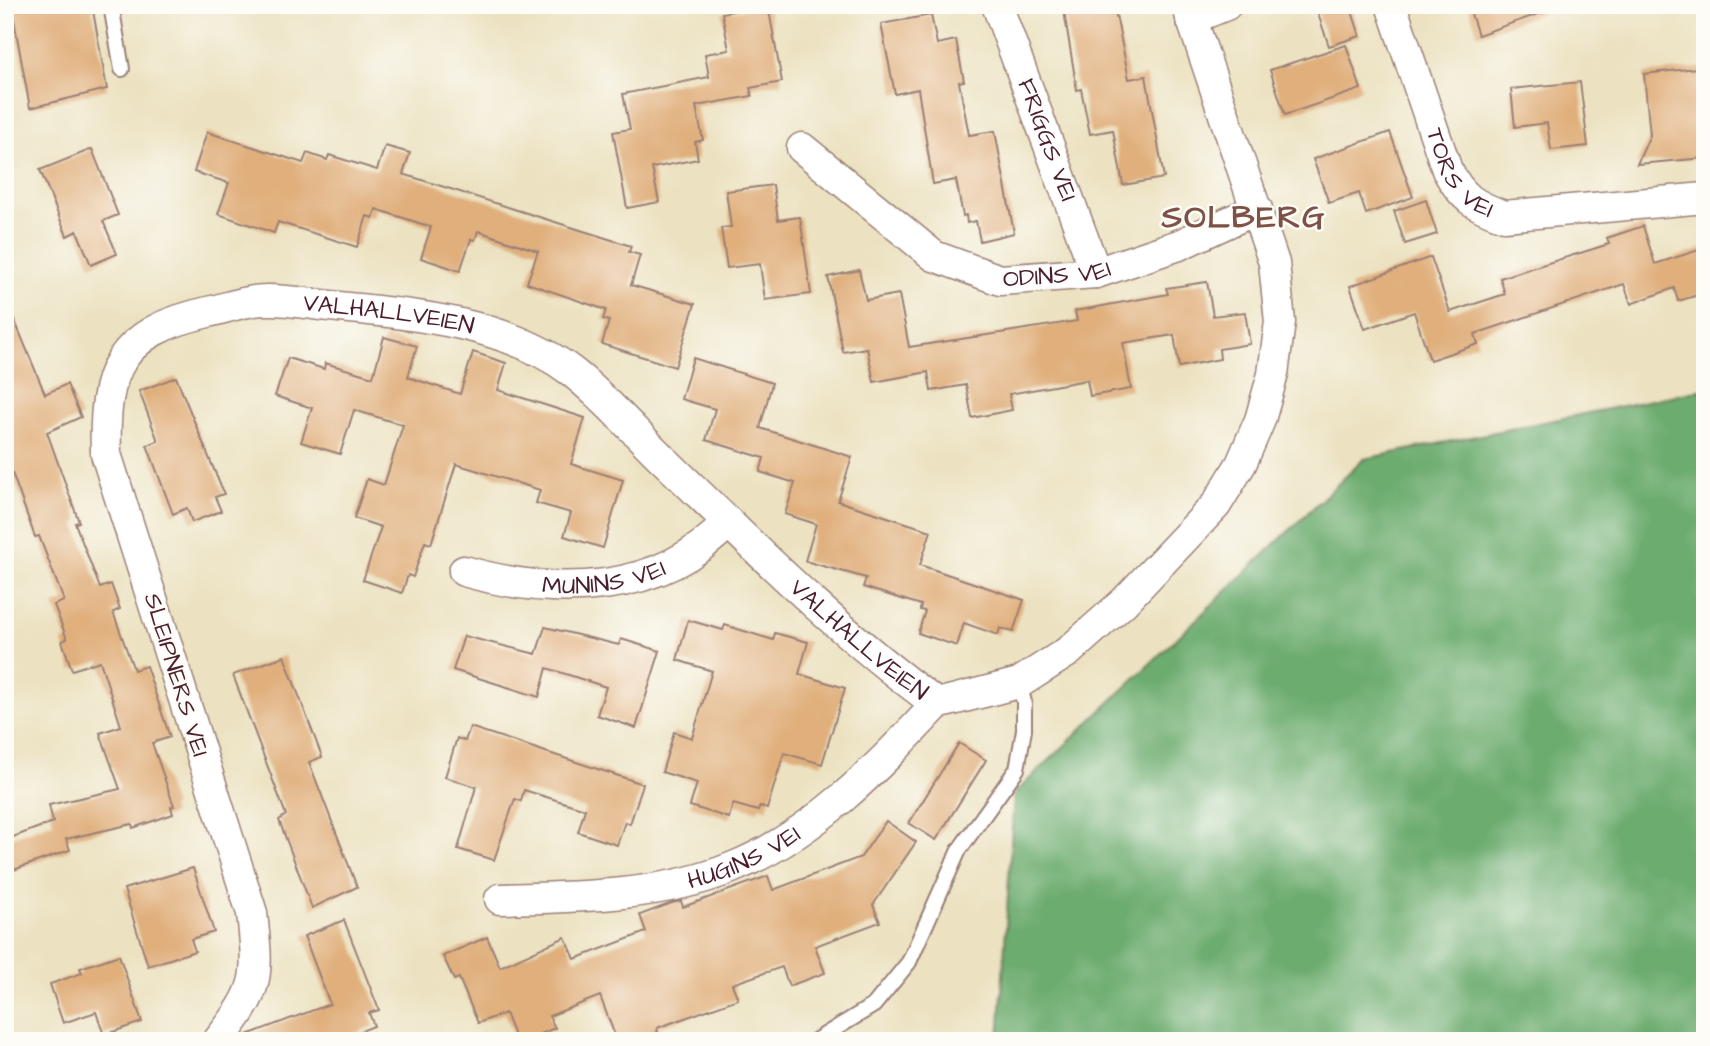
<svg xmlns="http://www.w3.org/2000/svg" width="1710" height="1046" font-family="'Architects Daughter',sans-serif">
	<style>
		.forest { fill: #6cac6e; stroke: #5b664c; stroke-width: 2 }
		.building { fill: #e0af7c }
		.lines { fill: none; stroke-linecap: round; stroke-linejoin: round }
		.lane-casing { stroke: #9b8076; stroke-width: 18 }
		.street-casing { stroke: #9b8076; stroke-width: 33 }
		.lane { stroke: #fff; stroke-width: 14 }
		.street { stroke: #fff; stroke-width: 30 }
		.labels { text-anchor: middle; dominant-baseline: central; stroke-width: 5; stroke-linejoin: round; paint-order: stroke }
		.street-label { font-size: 24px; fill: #4a1f2b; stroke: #fdfcf7 }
		.district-label { font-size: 32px; font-weight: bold; letter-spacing: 2px; fill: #7e5147; stroke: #fdfcf7 }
	</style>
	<rect width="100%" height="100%" fill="#fdfcf7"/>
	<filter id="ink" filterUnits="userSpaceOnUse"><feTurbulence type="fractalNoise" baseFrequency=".0143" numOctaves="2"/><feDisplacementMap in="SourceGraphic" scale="14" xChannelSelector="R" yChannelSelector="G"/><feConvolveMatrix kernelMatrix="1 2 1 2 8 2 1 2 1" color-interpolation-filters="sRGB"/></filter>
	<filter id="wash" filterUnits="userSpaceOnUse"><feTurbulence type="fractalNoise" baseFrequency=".00686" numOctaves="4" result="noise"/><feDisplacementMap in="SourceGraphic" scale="28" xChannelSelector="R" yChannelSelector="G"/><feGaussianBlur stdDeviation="1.57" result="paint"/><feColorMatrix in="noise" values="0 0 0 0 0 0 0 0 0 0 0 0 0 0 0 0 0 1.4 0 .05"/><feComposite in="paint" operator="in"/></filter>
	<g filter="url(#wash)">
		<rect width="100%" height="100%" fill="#ece2c1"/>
		<polygon class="forest" points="1705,389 1705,1041 999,1041 1014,794 1364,459"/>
		<g id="blocks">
			<g class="building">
				<polygon points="41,5 92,5 107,89 30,108 12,9"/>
				<polygon points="768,5 782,82 750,88 752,96 696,106 703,140 695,142 698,159 652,168 659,202 627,208 613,132 630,129 623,94 709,77 705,54 729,50 722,13"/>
				<polygon points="1063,5 1114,5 1129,79 1146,76 1164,178 1123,185 1113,130 1090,134 1081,89 1077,90"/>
				<polygon points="1315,5 1350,5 1360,36 1329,46"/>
				<polygon points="1468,5 1550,5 1550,10 1478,35"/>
				<polygon points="931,15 937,44 956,40 964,81 959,82 969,135 995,131 1014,233 980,241 976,221 967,223 966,215 963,216 956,180 933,184 918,89 895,94 881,24"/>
				<polygon points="1346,45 1361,89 1285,115 1270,70"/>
				<polygon points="1705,67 1705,158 1637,164 1650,135 1644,74"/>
				<polygon points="1580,82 1588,146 1551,150 1547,123 1515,127 1511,89"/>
				<polygon points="207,132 303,163 307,153 327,160 329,155 377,170 385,146 410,153 403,174 631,246 629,252 640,255 631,285 695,304 675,367 602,344 609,321 603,319 606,310 527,283 538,251 478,231 475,240 471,239 460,271 421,258 431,227 376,209 373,218 367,216 357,247 278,222 274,233 218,214 229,183 194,172"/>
				<polygon points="1390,132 1413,197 1366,214 1359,193 1329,203 1313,159"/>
				<polygon points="92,149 118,215 103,221 117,254 91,265 77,231 67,236 40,170"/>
				<polygon points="773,185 778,220 800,217 811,294 765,300 760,264 727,268 721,228 731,227 726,191"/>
				<polygon points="1426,200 1437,234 1405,244 1394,211"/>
				<polygon points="1643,226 1655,264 1705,248 1705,293 1678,301 1674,288 1631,304 1624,284 1475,334 1478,344 1430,360 1414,312 1365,329 1350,286 1431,257 1450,312 1505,294 1500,278 1609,244 1607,238"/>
				<polygon points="859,270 866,300 899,294 909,347 1077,321 1075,311 1168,294 1166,288 1207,282 1213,316 1245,312 1250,344 1219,349 1220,359 1179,367 1174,335 1123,343 1131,389 1090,396 1087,380 1009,394 1012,410 972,418 966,385 931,391 928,372 874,382 867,348 843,352 828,277"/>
				<polygon points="5,297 45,394 67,384 81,417 47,432 79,522 75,523 100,588 111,584 120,609 113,612 134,670 146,666 170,737 152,743 174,806 171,807 173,814 133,828 132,824 66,839 70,850 5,873 5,840 53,822 49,805 120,789 100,733 121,726 100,661 72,670 62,641 67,639 54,605 64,601 39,536 35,537 5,453"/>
				<polygon points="384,337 417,346 408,377 460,394 473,352 506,363 498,390 585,418 571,464 623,480 603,548 564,536 571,513 536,503 540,490 456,464 431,544 425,542 413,577 408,575 402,593 363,580 381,527 354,518 367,479 384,485 403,425 354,410 340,454 301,442 312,408 275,396 288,358 324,369 325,363 373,377"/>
				<polygon points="693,358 772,383 760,428 852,457 838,501 931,531 920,565 1024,600 1013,632 1000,628 998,635 964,623 957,646 918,633 925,611 920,610 921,605 863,587 866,578 805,561 816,524 785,514 795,483 760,472 764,458 706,440 715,409 681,399"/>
				<polygon points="176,377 224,494 215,497 221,511 192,522 187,508 173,514 147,445 158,441 139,391"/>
				<polygon points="688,620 723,630 725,625 773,640 775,633 808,642 799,674 845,688 822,764 784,753 767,809 760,806 758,811 733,804 729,818 690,806 697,783 662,772 674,732 692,738 712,671 677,660"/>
				<polygon points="545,627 619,645 621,639 660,651 636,728 597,715 606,687 547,668 539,697 453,670 464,636 536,654"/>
				<polygon points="284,656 322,757 309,762 357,887 312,908 279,820 286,815 233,675"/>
				<polygon points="470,727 643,784 630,824 625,822 617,845 578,832 585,809 524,790 521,801 515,799 494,860 458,849 476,787 445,777 457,738 465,741"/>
				<polygon points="959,743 986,760 936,840 909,823"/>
				<polygon points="886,821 916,842 873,905 880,922 815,946 825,973 789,986 782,967 732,984 738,999 657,1028 658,1032 634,1041 617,1041 600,996 549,1016 555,1028 524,1041 516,1041 505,1013 478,1023 459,978 454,980 443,956 487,937 500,967 565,937 575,959 646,932 640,915 672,903 681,901 683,907 768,876 773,890 861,857"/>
				<polygon points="193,868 214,932 191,939 195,951 148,966 124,889"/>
				<polygon points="344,920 379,1010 369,1013 374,1026 336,1041 240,1041 244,1036 330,1004 304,936"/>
				<polygon points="119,955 142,1022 104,1035 96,1012 63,1023 50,984 82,973 80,968"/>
			</g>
		</g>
	</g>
	<g filter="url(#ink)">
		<use href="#blocks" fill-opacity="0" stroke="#9b8076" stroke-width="2"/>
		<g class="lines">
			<g class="lane-casing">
				<g id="lane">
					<polyline points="111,5 122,69"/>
					<polyline points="815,1041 874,1005 909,962 959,850 1017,769 1024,730 1024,702 1019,683"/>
				</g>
			</g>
			<g class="street-casing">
				<g id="street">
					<path id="s1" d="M997,5L1096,273"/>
					<path id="s2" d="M1391,5L1447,170C1463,199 1474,205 1504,216L1705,198"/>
					<polyline points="1191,19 1226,5"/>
					<path id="s3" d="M802,148L934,256L1000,280L1096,273L1179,245L1257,209"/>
					<path id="s4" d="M464,571C555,597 660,596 728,522"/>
					<path id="s5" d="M500,899C575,897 660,897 731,868C814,835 878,767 937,704"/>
					<path id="s6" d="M218,1041C260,988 259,978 252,913L106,454C103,369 119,332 208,312C226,308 247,300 265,300C286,299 309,304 330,306C409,314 505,321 571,371C606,398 636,434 668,464C754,547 840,634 937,704L1019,683L1069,651L1124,602L1216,505L1241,464L1260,420L1273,374L1280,322L1274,263L1187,5"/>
				</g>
			</g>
			<use href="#lane" class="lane"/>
			<use href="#street" class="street"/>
		</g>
	</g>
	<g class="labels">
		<g class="street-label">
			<text stroke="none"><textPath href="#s1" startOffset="144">FRIGGS VEI</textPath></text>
			<text stroke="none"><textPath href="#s2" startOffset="184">TORS VEI</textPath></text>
			<text stroke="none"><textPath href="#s3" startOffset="298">ODINS VEI</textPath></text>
			<text stroke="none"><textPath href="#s6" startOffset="1001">VALHALLVEIEN</textPath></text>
			<text stroke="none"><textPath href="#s4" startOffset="142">MUNINS VEI</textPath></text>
			<text stroke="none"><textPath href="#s6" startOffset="1589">VALHALLVEIEN</textPath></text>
			<text transform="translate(176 675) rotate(73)">SLEIPNERS VEI</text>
			<text stroke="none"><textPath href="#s5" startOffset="250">HUGINS VEI</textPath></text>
		</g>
		<g class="district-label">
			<text x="1244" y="217">SOLBERG</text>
		</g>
	</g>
	<rect width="1710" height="1046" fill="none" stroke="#fdfcf7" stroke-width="28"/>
</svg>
